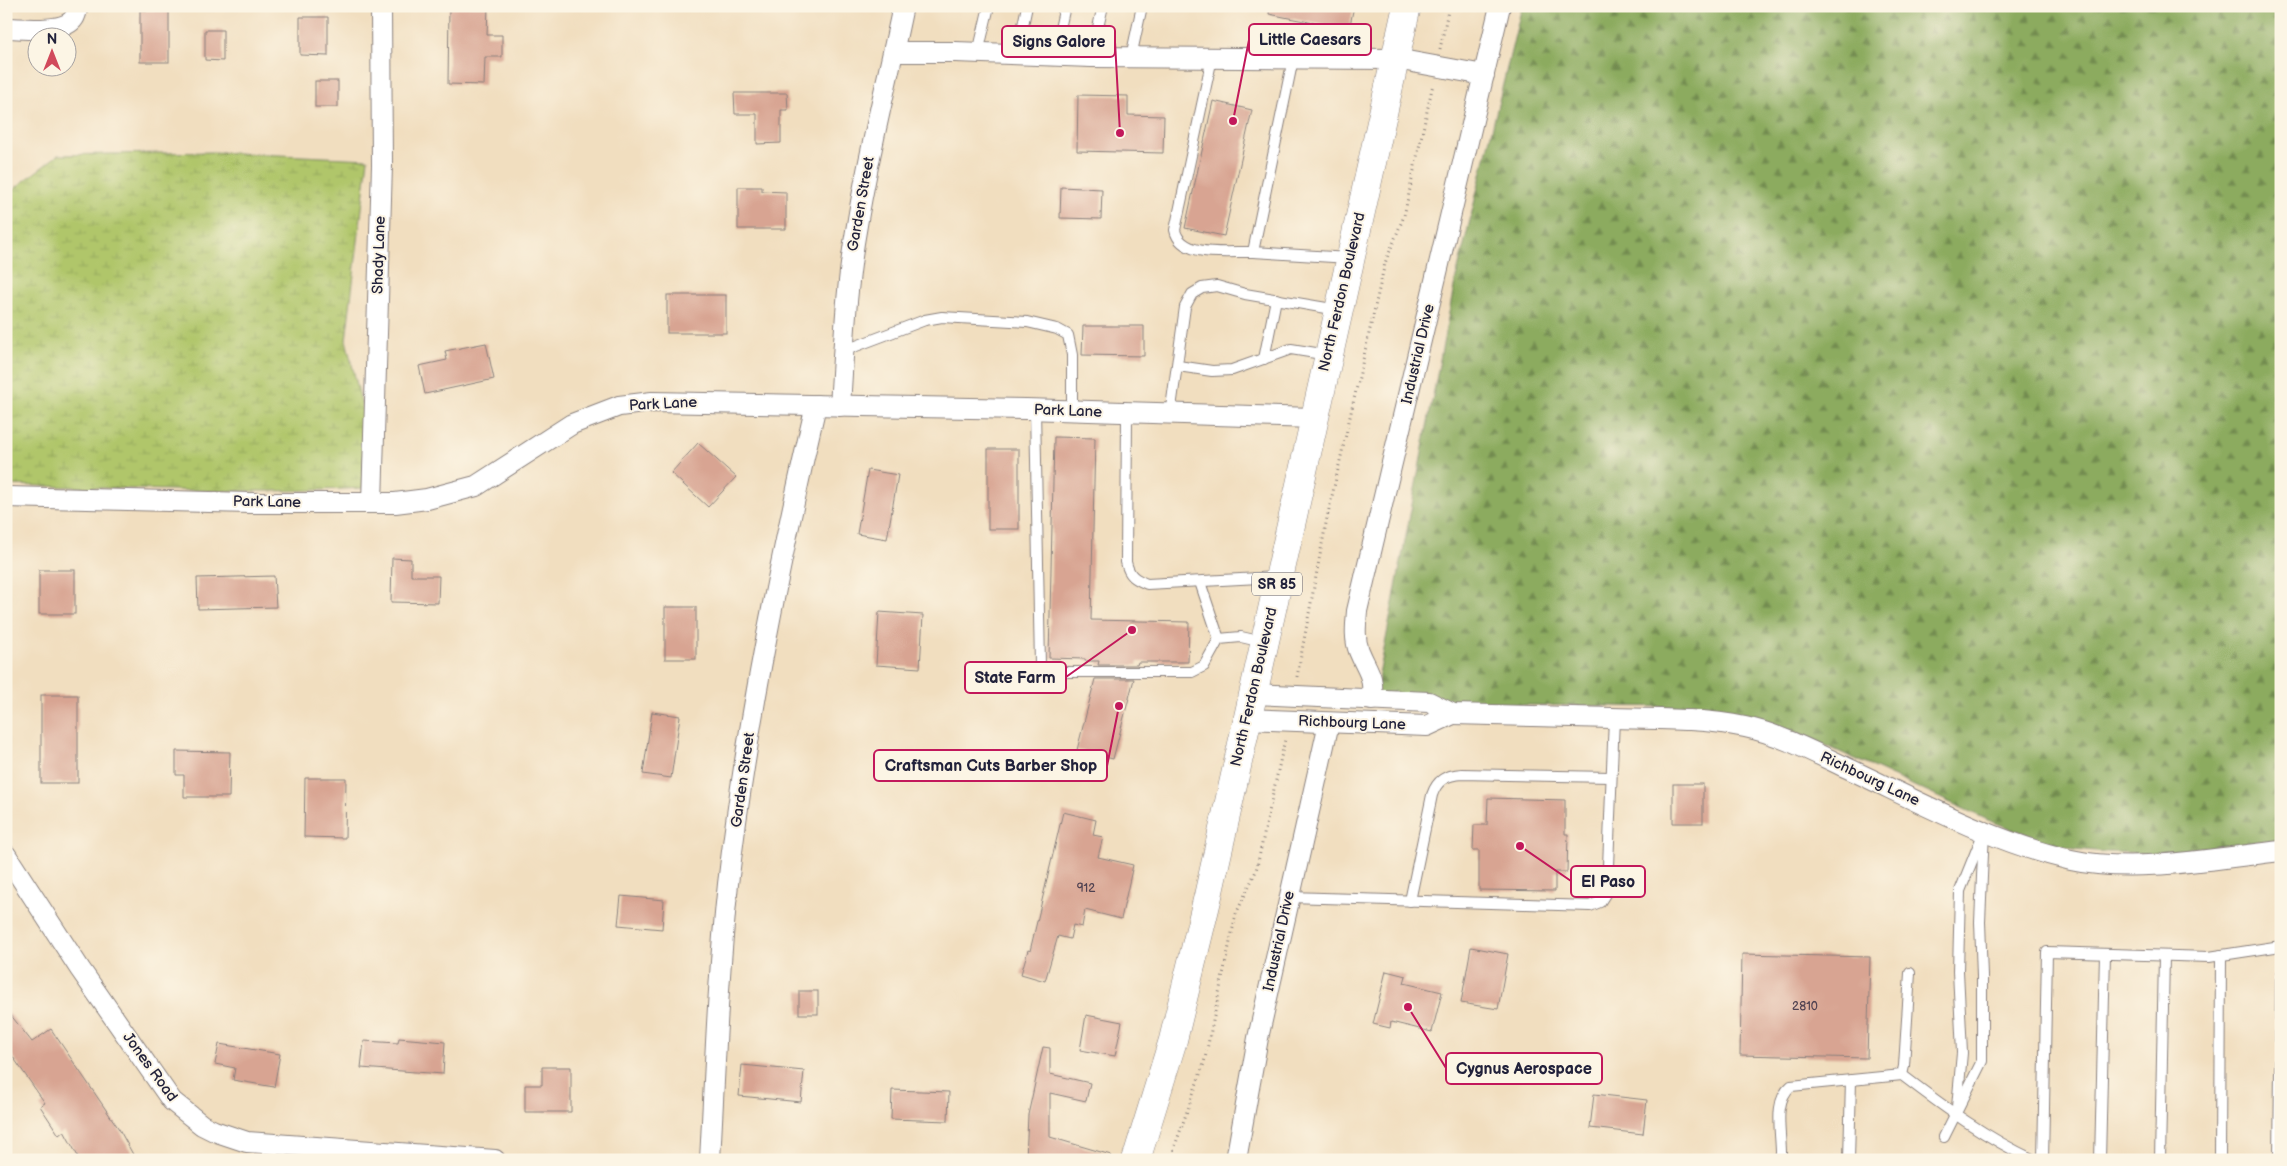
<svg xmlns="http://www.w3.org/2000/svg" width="2287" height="1166" font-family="'Balsamiq Sans',sans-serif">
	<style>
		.forest { fill: url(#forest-firs); stroke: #57664d }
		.wetland { fill: url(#wetland-marsh); stroke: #697453 }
		.building { fill: #d8a492 }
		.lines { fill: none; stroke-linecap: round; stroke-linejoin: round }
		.service-casing { stroke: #8a807d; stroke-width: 12 }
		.minor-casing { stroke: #8a807d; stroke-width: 22 }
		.primary-casing { stroke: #8a807d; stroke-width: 29 }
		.path { stroke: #8a807d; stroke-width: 3; stroke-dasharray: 1 4; stroke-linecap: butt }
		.service { stroke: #fff; stroke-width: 10 }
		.minor { stroke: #fff; stroke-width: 20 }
		.primary { stroke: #fff; stroke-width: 28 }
		.labels { text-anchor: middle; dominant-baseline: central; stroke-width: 4; stroke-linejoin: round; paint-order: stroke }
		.number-label { font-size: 12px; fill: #504251 }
		.shield { fill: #fcf5e5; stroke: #63616e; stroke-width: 1 }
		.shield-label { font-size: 14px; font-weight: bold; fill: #22223b }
		.street-label { font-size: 15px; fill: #22223b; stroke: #fcf5e5 }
		.leader { fill: none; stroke: #c2185b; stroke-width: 2 }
		.callout-dot { fill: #c2185b; stroke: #fcf5e5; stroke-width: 2 }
		.callout { fill: #fcf5e5; stroke: #c2185b; stroke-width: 2 }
		.callout-label { font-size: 16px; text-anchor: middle; font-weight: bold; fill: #22223b }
	</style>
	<defs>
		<pattern id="forest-firs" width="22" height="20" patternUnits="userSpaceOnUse" patternTransform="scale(1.25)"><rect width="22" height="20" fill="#8cab5f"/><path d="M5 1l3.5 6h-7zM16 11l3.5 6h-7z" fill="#728b50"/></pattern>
		<pattern id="wetland-marsh" width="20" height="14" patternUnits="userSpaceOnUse" patternTransform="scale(1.25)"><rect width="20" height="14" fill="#b0c66b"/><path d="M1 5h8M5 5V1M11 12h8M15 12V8" fill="none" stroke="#97aa5e"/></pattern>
	</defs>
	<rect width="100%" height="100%" fill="#fcf5e5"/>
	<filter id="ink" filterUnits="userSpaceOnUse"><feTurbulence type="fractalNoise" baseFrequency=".02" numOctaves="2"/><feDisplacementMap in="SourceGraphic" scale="10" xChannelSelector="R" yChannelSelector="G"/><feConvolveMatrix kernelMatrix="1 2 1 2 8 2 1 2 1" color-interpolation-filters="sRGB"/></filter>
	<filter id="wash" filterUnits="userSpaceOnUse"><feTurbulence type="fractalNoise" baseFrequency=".0096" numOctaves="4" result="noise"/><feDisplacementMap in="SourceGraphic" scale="20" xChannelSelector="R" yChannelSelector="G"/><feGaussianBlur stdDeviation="1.12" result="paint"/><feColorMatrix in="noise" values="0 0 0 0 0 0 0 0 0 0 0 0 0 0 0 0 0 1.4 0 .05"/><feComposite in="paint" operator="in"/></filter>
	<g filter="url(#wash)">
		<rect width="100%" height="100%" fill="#f1debf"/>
		<polygon class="forest" points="1522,6 2281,6 2281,839 2149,853 2107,852 2075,849 2042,840 1988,820 1825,745 1767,721 1748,716 1684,707 1447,704 1375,696 1455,282"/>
		<path class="wetland" d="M213,152L368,159L346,340L365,418L363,488C244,495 125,488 6,485V195L58,155Z"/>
		<g id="blocks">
			<g class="building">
				<polygon points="449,6 488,6 487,35 502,35 502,57 485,57 484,85 448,84"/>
				<polygon points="1270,6 1354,6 1349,30 1269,14"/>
				<rect x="140" y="10" width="29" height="52"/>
				<polygon points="300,17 328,17 328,56 300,55"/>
				<polygon points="205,30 223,30 223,61 205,60"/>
				<rect x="315" y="81" width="23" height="26"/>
				<polygon points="734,93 787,93 788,110 781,110 781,143 757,144 757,114 735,114"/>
				<polygon points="1078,95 1128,96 1128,115 1164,116 1163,153 1077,151"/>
				<polygon points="1213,101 1252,110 1224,236 1185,228"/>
				<polygon points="738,187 762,187 762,191 786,192 786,229 738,229"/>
				<polygon points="1061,187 1102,189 1101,219 1060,218"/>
				<rect x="667" y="295" width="59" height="38"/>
				<polygon points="1083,326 1144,326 1144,356 1082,355"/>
				<polygon points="486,343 494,379 425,394 419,366 447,360 445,351"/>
				<polygon points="1054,437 1095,438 1091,620 1189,622 1188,662 1138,662 1137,665 1098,665 1099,661 1085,661 1085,659 1049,658"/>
				<polygon points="698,443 736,477 708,507 671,473"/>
				<rect x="988" y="449" width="31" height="80"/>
				<polygon points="868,470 898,475 887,539 857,534"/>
				<polygon points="392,558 411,559 411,576 439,576 438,603 391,602"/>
				<rect x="39" y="570" width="36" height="44"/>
				<polygon points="274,576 276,607 198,609 197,578"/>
				<rect x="665" y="607" width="31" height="52"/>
				<polygon points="879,612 923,615 920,668 876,665"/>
				<polygon points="1095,679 1134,679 1113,759 1077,750"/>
				<rect x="41" y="695" width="37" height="88"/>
				<polygon points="652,712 680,716 671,778 643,774"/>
				<polygon points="176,751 230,752 229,797 184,797 184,775 176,775"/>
				<polygon points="305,778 346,778 345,838 304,837"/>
				<rect x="1673" y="784" width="30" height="39"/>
				<polygon points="1488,798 1565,800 1565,834 1568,834 1567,872 1555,872 1555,891 1479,890 1479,850 1473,850 1474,825 1487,825"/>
				<polygon points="1063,812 1096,820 1093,835 1103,837 1098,857 1133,865 1121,919 1085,910 1082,927 1073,925 1070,939 1058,936 1045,981 1021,974 1028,950 1030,951"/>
				<polygon points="621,896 664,900 662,929 618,925"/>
				<polygon points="1471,947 1508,954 1498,1009 1461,1003"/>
				<polygon points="1742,954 1870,957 1867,1058 1740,1055"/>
				<polygon points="1386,971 1406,976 1404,983 1442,992 1432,1032 1391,1022 1390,1028 1373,1024"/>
				<rect x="799" y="991" width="19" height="23"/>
				<polygon points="6,1009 32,1042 51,1029 119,1129 136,1160 80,1160 64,1131 59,1135 40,1106 45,1103 6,1047"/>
				<polygon points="1086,1015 1122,1022 1115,1056 1080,1050"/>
				<polygon points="399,1038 445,1042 443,1074 361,1068 364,1041 398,1043"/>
				<polygon points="219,1044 280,1054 274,1087 233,1080 235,1068 215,1064"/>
				<polygon points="1043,1047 1050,1048 1050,1074 1090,1083 1086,1101 1050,1093 1050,1137 1111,1155 1110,1160 1026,1160 1028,1115"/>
				<polygon points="742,1065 804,1071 801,1102 739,1096"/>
				<polygon points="542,1067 571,1067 571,1112 525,1112 525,1085 542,1085"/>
				<polygon points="892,1090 949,1092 948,1121 891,1119"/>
				<polygon points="1594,1094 1647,1100 1643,1134 1590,1128"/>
			</g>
		</g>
	</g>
	<g filter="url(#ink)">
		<use href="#blocks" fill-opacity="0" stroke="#8a807d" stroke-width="1"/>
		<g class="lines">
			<g class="service-casing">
				<g id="service">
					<polyline points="978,53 989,6"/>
					<polyline points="1017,54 1027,6"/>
					<polyline points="1054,56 1065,6"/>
					<polyline points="1091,57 1103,6"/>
					<polyline points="1131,57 1142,6"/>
					<path d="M1212,58L1175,230C1181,259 1230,251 1253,252"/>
					<polyline points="1293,59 1253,252 1349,258"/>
					<polyline points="843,351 925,320 942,317 1027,322 1057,329 1068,335 1072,355 1072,411"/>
					<polyline points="1264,359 1276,299"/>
					<polyline points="1178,366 1212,371 1232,370 1291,349 1328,355"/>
					<polyline points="1035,409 1040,666 1047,671 1060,672 1192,672 1204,666 1219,639 1241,637 1263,642"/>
					<path d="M1127,413L1126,562C1129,576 1135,579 1147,584L1278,577"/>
					<polyline points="1170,415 1185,307 1192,294 1202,288 1217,286 1245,294 1338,310"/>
					<polyline points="1200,582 1219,639"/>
					<polyline points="1289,897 1590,906 1600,902 1607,891 1614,718"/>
					<path d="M1410,901L1432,795C1437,780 1446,775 1462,774L1611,777"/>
					<polyline points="1902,1075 1904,1066 1910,973"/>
					<polyline points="1957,1107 1962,1053 1958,971 1960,891 1981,839"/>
					<polyline points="1944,1137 1982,1061 1982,976 1980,922 1984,831"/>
					<path d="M1779,1160L1781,1153C1781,1131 1773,1101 1791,1086L1902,1075C1944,1107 1986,1138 2034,1160"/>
					<polyline points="1849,1160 1851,1080"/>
					<polyline points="2043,1160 2047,952 2209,957 2281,946"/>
					<polyline points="2100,1160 2105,954"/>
					<polyline points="2160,1160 2164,956"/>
					<polyline points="2220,1160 2221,955"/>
					<polyline points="2279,1160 2281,975"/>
				</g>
			</g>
			<g class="minor-casing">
				<g id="minor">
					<path d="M6,28C23,28 64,34 74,18C76,15 77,10 78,6"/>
					<polyline points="894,52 955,52 1091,57 1396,59 1484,75"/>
					<path d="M840,406C844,345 846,285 857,225C869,151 888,79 903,6"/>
					<polyline points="6,497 250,503 395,503 427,499 476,486 572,424 619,406 652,402 1026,409 1314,418"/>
					<polyline points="372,503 382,165 381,6"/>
					<path d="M1254,694L1429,702L1453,714C1506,715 1559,717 1612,718C1657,719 1701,718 1745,727C1779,734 1813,752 1845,767C1918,801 1992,842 2071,860C2134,874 2217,858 2281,851"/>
					<path d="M1372,700C1374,674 1368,673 1359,651C1354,638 1356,624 1357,611L1500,6"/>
					<polyline points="1247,719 1427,726 1453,714"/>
					<polyline points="6,855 80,969 172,1101 202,1125 214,1131 247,1142 495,1160"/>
					<path d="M710,1160C715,1068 718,975 728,884C747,722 779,563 816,405"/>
					<polyline points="1236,1160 1258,1038 1329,723"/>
				</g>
			</g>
			<g class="primary-casing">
				<polyline id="primary" points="1136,1160 1173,1040 1208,896 1407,6"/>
			</g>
			<g class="path">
				<polyline points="1440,49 1449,6"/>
				<polyline points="1297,677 1327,518 1385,263 1404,216 1433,84"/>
				<polyline points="1170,1160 1204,1063 1236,914 1256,871 1285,739"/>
			</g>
			<use href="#service" class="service"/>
			<use href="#minor" class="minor"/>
			<use href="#primary" class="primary"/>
		</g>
	</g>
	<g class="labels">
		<g class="number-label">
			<text x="1086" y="888">912</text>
			<text x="1805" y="1006">2810</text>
		</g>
		<rect class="shield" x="1252" y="572.5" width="50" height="23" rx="4"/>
		<g class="shield-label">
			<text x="1277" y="584">SR 85</text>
		</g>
		<g class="street-label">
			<text transform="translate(861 204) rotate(-80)">Garden Street</text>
			<text transform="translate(379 255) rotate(-88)">Shady Lane</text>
			<text transform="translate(1342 292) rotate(-77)">North Ferdon Boulevard</text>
			<text transform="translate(1418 354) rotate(-77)">Industrial Drive</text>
			<text transform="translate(663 404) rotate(-3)">Park Lane</text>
			<text transform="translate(1068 411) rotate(2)">Park Lane</text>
			<text transform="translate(267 502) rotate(1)">Park Lane</text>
			<text transform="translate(1254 687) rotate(-77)">North Ferdon Boulevard</text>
			<text transform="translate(1352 723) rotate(2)">Richbourg Lane</text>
			<text transform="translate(1870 779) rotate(25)">Richbourg Lane</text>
			<text transform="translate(743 780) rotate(-82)">Garden Street</text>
			<text transform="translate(1279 941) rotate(-78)">Industrial Drive</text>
			<text transform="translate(150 1067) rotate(54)">Jones Road</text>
		</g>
	</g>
	<path class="leader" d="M1233 121L1249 40M1120 133L1115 42M1132 630L1066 677M1119 706L1107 766M1520 846L1571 881M1408 1007L1446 1068"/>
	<g class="callout-dot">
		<circle cx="1233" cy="121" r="5"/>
		<circle cx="1120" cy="133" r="5"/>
		<circle cx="1132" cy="630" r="5"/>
		<circle cx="1119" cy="706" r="5"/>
		<circle cx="1520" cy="846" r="5"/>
		<circle cx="1408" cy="1007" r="5"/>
	</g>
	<g class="callout">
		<rect x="1249" y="24" width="122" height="31" rx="5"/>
		<rect x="1002" y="26" width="113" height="31" rx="5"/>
		<rect x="965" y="662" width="101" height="31" rx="5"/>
		<rect x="874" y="750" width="233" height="31" rx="5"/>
		<rect x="1571" y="866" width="74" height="31" rx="5"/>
		<rect x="1446" y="1053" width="156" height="31" rx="5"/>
	</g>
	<g class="callout-label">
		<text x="1310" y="45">Little Caesars</text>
		<text x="1059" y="47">Signs Galore</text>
		<text x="1015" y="683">State Farm</text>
		<text x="991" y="771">Craftsman Cuts Barber Shop</text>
		<text x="1608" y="887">El Paso</text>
		<text x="1524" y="1074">Cygnus Aerospace</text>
	</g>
	<rect width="2287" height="1166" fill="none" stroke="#fcf5e5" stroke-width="25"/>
	<g transform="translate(52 52)"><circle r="24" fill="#fcf5e5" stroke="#a5a1a1"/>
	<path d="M0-4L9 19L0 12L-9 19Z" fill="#d1495b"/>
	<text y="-8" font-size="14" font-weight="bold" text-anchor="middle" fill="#22223b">N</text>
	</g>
</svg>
